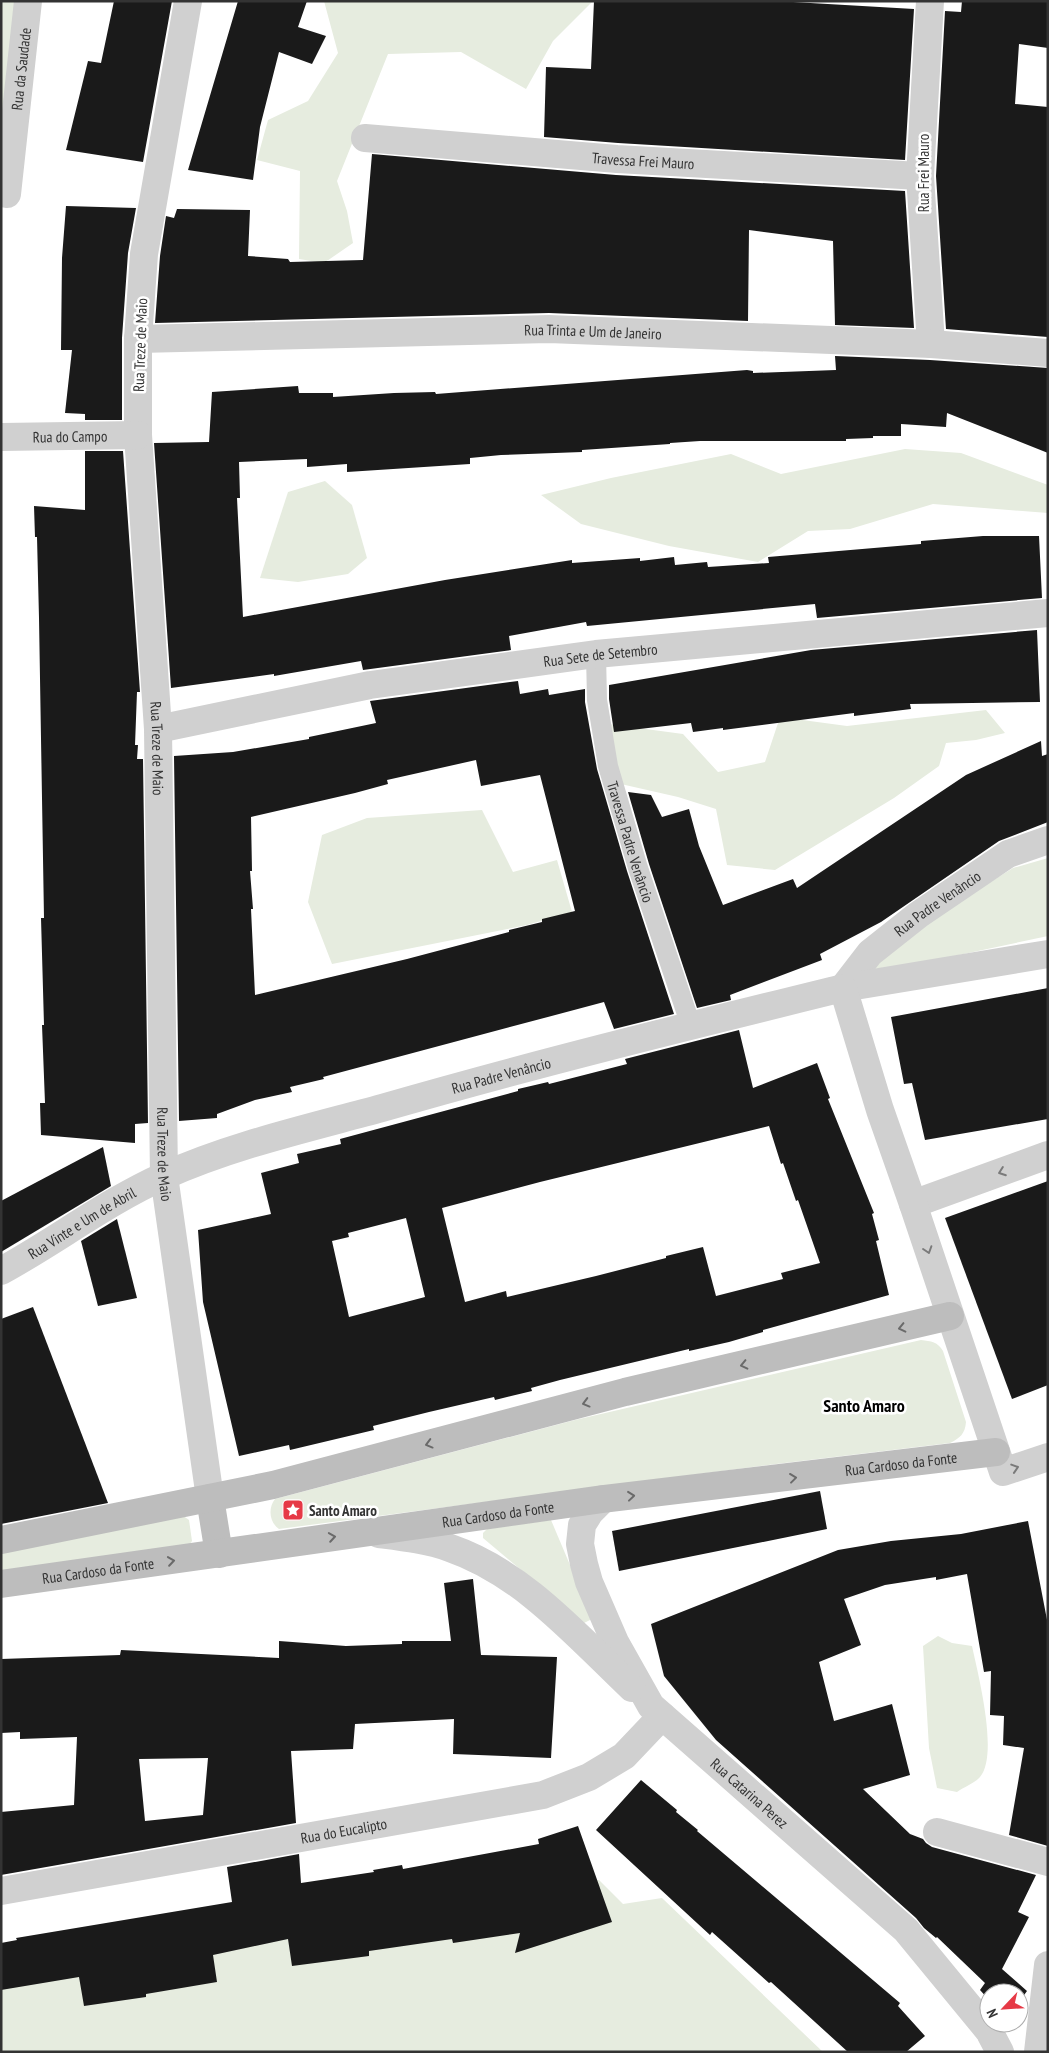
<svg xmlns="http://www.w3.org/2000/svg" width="1049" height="2053" font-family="'PT Sans Narrow',sans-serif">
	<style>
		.green { fill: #e6ecdf }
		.building { fill: #1a1a1a; fill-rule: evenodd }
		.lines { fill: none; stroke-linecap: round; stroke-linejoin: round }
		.service { stroke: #d0d0d0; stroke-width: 20 }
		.minor { stroke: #d0d0d0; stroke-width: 28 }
		.tertiary { stroke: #d0d0d0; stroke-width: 28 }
		.secondary { stroke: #bdbdbd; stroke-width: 28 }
		.oneway { stroke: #7a7a7a }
		.oneway2 { stroke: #6a6a6a }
		.labels { text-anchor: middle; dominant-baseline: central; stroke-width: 5; stroke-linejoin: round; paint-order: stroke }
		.street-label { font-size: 15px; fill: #333; stroke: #fff }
		.poi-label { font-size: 15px; font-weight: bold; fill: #333; stroke: #fff; text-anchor: start }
		.quarter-label { font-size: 18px; font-weight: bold; fill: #000; stroke: #fff }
	</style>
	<rect width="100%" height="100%" fill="#fff"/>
	<g class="green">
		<polygon points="1,1 21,1 1,130"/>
		<polygon points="324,1 593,1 553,41 526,89 461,52 388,54 337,181 347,211 353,243 324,263 299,259 300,171 257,160 268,120 308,101 338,53"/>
		<polygon points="905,449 961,453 1048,485 1048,513 933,504 850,529 808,531 758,562 669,546 581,524 541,495 611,478 731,454 781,474"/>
		<polygon points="325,481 352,505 367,558 348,574 298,582 260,578 288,492"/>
		<polygon points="986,710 1005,733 976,740 946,743 939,766 894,798 775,870 727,865 716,809 678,797 612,782 601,723 683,734 718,772 765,762 780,717 847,726"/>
		<polygon points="482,810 513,872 557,860 572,912 527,925 332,964 308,902 322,835 367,818"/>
		<polygon points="1048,858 1048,936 874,973 872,967 931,919 1013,868"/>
		<path d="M921,1340C931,1341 938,1342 943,1351L966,1422C965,1434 960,1438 950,1443L776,1464L279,1529C269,1522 268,1508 275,1499L575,1420Z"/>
		<polygon points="182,1515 189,1520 192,1541 188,1547 1,1577 1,1547"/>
		<polygon points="551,1520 592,1617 590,1620 584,1623 483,1538 483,1533 487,1529"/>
		<path d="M938,1636L952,1643L972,1646C978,1674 999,1755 980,1777C975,1783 964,1787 957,1792L937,1788L929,1748L923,1646Z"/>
		<polygon points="599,1880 623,1904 662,1898 823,2052 1,2052 1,1965 422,1888"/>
	</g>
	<g class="building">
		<polygon points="114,1 172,1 143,162 66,150 88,61 101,63"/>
		<polygon points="238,1 307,1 298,27 326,36 312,64 279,52 260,127 253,180 188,170"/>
		<polygon points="594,1 776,1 914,9 905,160 618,143 544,137 546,67 591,69"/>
		<polygon points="962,1 1048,1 1048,48 1019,44 1015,104 1048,107 1048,337 946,329 936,176 945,11 961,12"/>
		<polygon points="372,154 616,175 905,191 914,328 835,325 833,241 749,230 748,321 549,313 155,323 160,256 166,216 174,218 177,209 250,210 248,256 288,259 290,262 363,260"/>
		<polygon points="66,206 136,208 128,253 122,338 122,420 85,420 85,414 65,413 72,350 61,350 62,258"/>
		<polygon points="835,356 930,360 1048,368 1048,453 947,413 946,427 901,424 901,436 873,436 873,438 846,439 846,441 700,441 670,443 670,444 582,450 582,452 501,455 470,458 470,464 347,472 347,464 307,467 307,459 239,462 240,498 237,498 243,617 445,580 572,560 572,563 640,558 640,561 674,557 675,565 707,562 708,567 769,563 768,557 921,544 921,541 983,536 1039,536 1042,598 817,618 815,604 587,626 586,622 509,636 511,650 363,670 361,661 274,676 274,674 171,688 154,443 209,442 212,392 298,386 299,393 333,393 333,397 394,393 435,392 436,394 747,370 753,371 753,373 836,370"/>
		<polygon points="85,451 123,451 140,692 137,692 135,745 138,745 137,759 143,759 148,1123 135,1124 135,1143 41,1135 40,1103 45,1103 42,1025 44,1025 41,918 44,918 39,618 37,537 35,537 34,506 85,510"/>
		<polygon points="1037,630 1040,702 910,704 911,709 854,716 854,713 723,730 723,728 693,732 691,723 614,732 609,699 609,685 811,650"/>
		<path d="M518,681L520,694L548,689L549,695L585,689V702L597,769L627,871L674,1014L614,1029L604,1002L323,1077L324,1079L290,1087L292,1092L255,1100L217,1114V1118L179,1121L174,756L233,752L309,739V737L376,723L370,701ZM476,760L481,786L540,775L575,911L542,919V922L509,930V932L407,959L255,995L251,909H253L250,871H252L251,817L355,793L388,784L387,780Z"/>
		<polygon points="1041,741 1042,756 1048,754 1048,822 999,841 881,922 820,954 822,960 730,995 731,1000 697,1008 649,864 628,792 651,795 662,817 689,809 699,846 723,905 793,879 797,888 966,775"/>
		<polygon points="1048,988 1048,1119 925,1140 912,1083 904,1084 891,1017"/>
		<path d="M739,1030L753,1088L817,1063L830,1098L828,1099L874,1213L872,1214L879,1240L876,1241L889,1295L763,1330V1332L729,1342L689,1351V1349L560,1380L531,1388L532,1391L495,1400L494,1397L429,1412L373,1426L374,1430L290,1450L289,1445L239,1456L203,1302L198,1230L271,1214L261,1173L299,1163L297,1154L341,1144L340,1139L518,1091V1089L548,1082L549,1084L627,1064L625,1059ZM769,1126L781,1164L783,1163L796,1201L798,1200L820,1263L781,1273L783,1279L716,1296L703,1247L666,1256V1258L596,1276L507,1297L506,1291L465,1302L442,1208L540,1182ZM406,1218L425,1297L349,1317L332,1241L349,1237L348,1233Z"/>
		<polygon points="103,1147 111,1186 1,1252 1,1201"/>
		<polygon points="1048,1181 1048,1385 1012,1399 945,1218"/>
		<polygon points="117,1219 137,1298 98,1306 81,1241"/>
		<polygon points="33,1307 108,1503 1,1524 1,1319"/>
		<polygon points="820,1491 827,1529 619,1571 612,1531"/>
		<polygon points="1028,1521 1048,1625 1048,1846 1009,1835 1024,1748 1003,1745 1004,1716 990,1715 991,1671 984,1672 967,1574 936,1580 936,1577 885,1585 844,1599 861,1645 819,1662 834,1721 892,1704 910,1775 863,1789 910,1834 923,1839 926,1843 932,1847 1036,1875 1018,1912 1029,1917 1002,1969 1027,1991 1019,2002 1019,1993 989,1993 989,2000 980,1990 985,1983 937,1937 936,1938 924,1928 916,1918 716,1740 664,1676 651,1624 838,1550 891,1541 961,1534"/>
		<path d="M473,1579L481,1655L557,1657L551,1758L453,1754L454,1719L355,1724L353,1749L291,1751L296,1823L1,1875V1812L74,1805L77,1737L20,1739V1732L1,1733V1659L120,1655L121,1650L279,1658V1641L346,1646L402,1644V1641H451L444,1583ZM208,1758L203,1815L145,1821L139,1759Z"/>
		<polygon points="641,1780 677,1810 676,1812 698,1830 697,1831 900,2003 898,2006 925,2036 906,2052 848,2052 771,1982 769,1983 712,1932 710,1935 596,1830"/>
		<polygon points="578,1826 612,1922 515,1953 520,1933 453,1943 452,1939 369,1951 369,1956 292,1966 288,1939 213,1955 217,1982 146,1994 146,1997 84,2006 79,1977 1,1990 1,1943 17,1940 16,1938 232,1902 227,1867 299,1854 301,1883 374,1872 373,1870 402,1865 403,1869 539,1844 538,1839"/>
	</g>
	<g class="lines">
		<path class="service" id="s1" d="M596,654L597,700L608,766L638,868L691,1026"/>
		<g class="minor">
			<path id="s2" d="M188,1L144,254L138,339V435L158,729L164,1176L210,1498"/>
			<polyline points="930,1 920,176 931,344"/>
			<path id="s3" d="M365,138L617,159L920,176"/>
			<path id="s4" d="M1,193L7,194L28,1"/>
			<path id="s5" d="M138,339L549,329L931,344L1048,353"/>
			<path id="s6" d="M1,437L138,435"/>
			<path id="s7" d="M158,729L370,685L596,654L1048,613"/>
			<path id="s8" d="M843,988L870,953L918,915L1008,854L1048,840"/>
			<polyline points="843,988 1048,954"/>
			<polyline points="913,1204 1048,1155"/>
			<path id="s9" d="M1,1271C56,1241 106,1202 164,1176C233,1145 309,1128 382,1108C534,1064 689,1026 843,988L880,1110L913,1204L1003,1472L1048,1457"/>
			<polyline points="937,1832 1048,1862"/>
			<path id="s10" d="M1,1891L543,1795L589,1777L624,1756L662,1716"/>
			<polyline points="1038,2052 1048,1965"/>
		</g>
		<g class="tertiary">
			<path id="s11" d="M603,1499L590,1512L582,1525L580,1544L584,1564L589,1582L615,1642L651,1706L906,1930L989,2031L1000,2052"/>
			<path d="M379,1534C402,1537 428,1540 450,1548C523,1573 577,1636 632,1688"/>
		</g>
		<g class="secondary">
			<polyline points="210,1498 219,1554"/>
			<polyline points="1,1540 273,1485 625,1392 950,1316"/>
			<path id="s12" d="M1,1584L603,1499L996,1452"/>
		</g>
	</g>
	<defs><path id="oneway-chevron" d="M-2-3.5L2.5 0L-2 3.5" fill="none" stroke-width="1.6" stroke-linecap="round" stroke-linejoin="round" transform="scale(1.25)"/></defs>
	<g class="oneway">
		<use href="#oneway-chevron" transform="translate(1002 1172) rotate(160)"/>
		<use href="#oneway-chevron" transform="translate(928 1250) rotate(72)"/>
		<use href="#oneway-chevron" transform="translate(1015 1468) rotate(-18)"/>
	</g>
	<g class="oneway2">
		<use href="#oneway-chevron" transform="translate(902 1328) rotate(167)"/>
		<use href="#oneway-chevron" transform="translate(744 1365) rotate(167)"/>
		<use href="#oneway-chevron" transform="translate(586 1403) rotate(165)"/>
		<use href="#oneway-chevron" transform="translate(429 1444) rotate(165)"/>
		<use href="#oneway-chevron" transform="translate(793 1478) rotate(-7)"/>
		<use href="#oneway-chevron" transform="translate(631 1496) rotate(-6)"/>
		<use href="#oneway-chevron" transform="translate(332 1537) rotate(-9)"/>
		<use href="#oneway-chevron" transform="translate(171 1561) rotate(-8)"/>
	</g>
	<defs>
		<g id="sight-square" transform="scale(1.125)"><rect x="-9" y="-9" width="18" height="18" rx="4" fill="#e63946" stroke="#fff"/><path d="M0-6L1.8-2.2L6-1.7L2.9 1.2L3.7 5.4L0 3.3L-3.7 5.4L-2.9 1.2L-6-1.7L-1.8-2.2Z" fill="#fff"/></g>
	</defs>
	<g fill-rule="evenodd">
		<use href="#sight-square" x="293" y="1510"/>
	</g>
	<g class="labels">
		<g class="street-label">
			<text stroke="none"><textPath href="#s4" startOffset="132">Rua da Saudade</textPath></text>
			<text stroke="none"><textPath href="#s3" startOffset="279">Travessa Frei Mauro</textPath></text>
			<text transform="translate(923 173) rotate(-90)">Rua Frei Mauro</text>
			<text stroke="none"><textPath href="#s5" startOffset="455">Rua Trinta e Um de Janeiro</textPath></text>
			<text transform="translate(140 345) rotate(-88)">Rua Treze de Maio</text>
			<text stroke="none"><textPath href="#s6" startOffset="69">Rua do Campo</textPath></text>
			<text stroke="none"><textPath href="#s7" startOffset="449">Rua Sete de Setembro</textPath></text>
			<text stroke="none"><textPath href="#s2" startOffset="752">Rua Treze de Maio</textPath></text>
			<text stroke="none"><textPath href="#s1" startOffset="192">Travessa Padre Venâncio</textPath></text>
			<text stroke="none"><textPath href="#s8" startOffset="128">Rua Padre Venâncio</textPath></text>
			<text stroke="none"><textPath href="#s9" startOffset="541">Rua Padre Venâncio</textPath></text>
			<text stroke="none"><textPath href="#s2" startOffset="1158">Rua Treze de Maio</textPath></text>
			<text stroke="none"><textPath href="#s9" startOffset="94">Rua Vinte e Um de Abril</textPath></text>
			<text stroke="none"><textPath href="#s12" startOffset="908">Rua Cardoso da Fonte</textPath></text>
			<text stroke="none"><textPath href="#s12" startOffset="502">Rua Cardoso da Fonte</textPath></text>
			<text stroke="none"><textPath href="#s12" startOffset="98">Rua Cardoso da Fonte</textPath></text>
			<text stroke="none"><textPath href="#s11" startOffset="362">Rua Catarina Perez</textPath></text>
			<text stroke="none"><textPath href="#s10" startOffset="348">Rua do Eucalipto</textPath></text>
		</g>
		<g class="poi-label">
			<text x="309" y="1510">Santo Amaro</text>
		</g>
		<g class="quarter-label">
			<text x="864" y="1405">Santo Amaro</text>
		</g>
	</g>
	<rect width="1049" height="2053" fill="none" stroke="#333333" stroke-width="5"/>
	<g transform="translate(1004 2008) rotate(245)"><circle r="24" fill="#ffffff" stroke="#adadad"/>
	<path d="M0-4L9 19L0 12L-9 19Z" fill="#e63946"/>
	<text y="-8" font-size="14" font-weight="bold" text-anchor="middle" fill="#333333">N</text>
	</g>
</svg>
